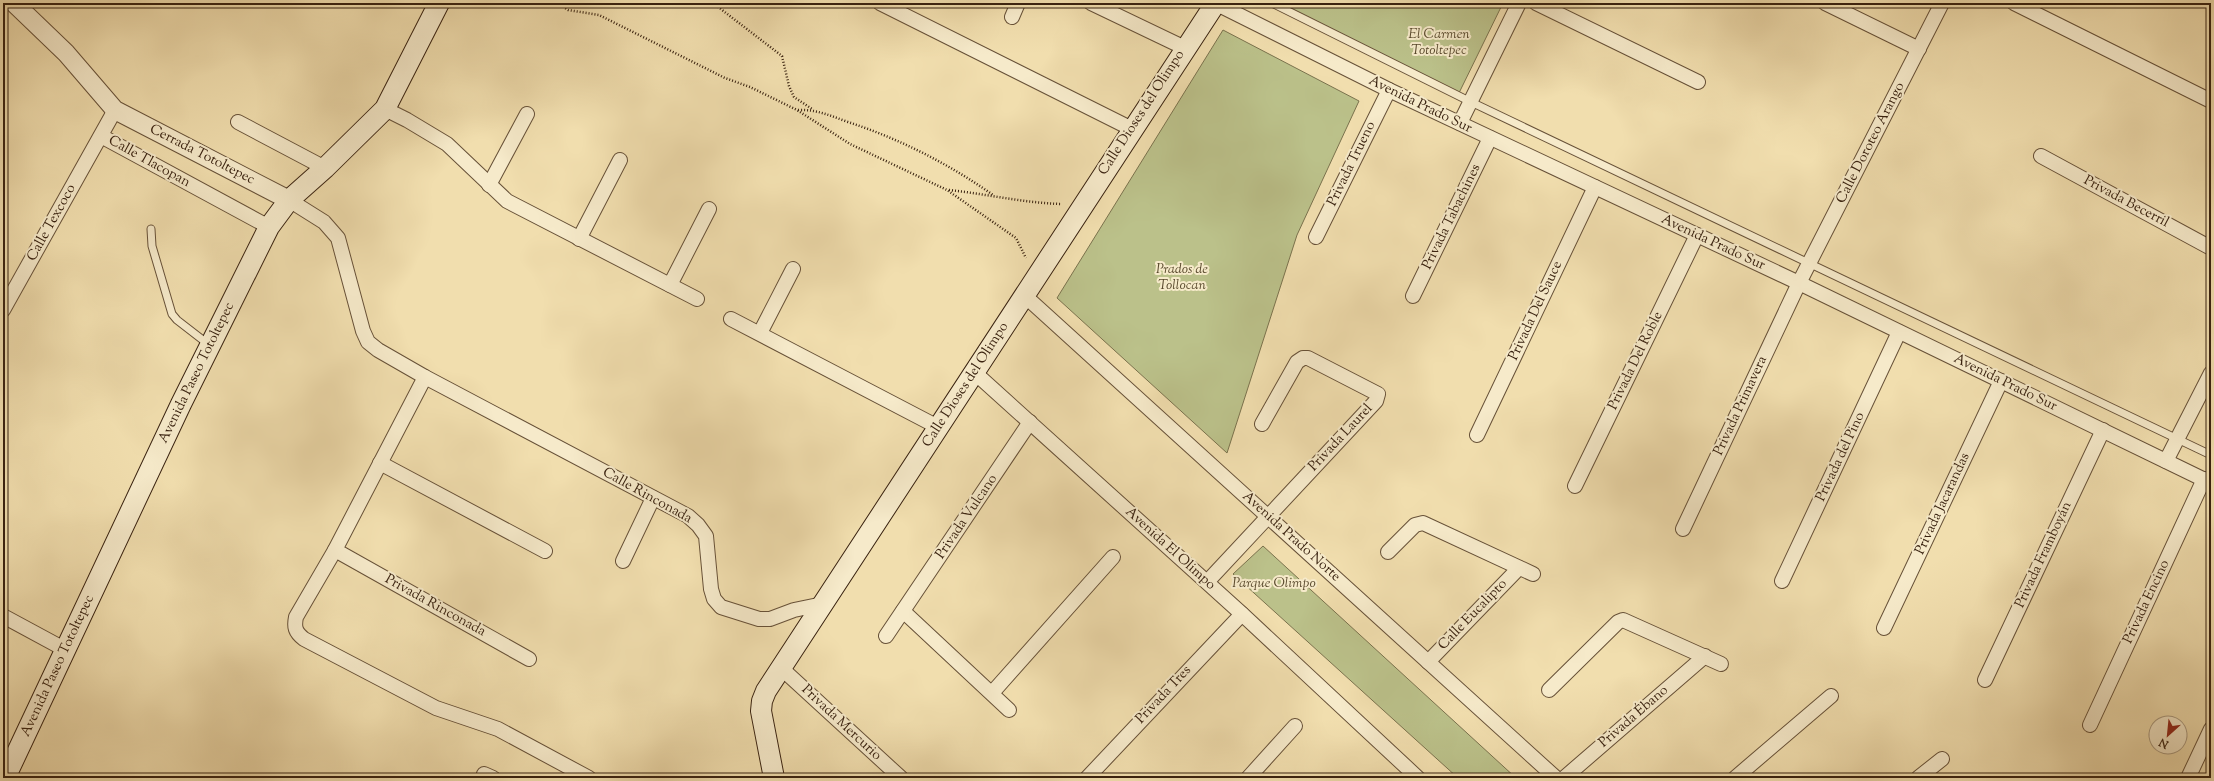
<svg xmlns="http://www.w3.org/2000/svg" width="2214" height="781" font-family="'Sorts Mill Goudy',serif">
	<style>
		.green { fill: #bbc18a; stroke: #7a724d }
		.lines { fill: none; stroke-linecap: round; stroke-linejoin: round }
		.service-casing { stroke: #675138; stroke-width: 9 }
		.minor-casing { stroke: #675138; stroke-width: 16 }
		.tertiary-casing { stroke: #675138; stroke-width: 20 }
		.secondary-casing { stroke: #392210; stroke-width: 22 }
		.path { stroke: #392210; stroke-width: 2.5; stroke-dasharray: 1 2; stroke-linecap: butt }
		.service { stroke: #f6eaca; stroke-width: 7 }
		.minor { stroke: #f6eaca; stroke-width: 14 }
		.tertiary { stroke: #f6eaca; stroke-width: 18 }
		.secondary { stroke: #f6eaca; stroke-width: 20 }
		.labels { text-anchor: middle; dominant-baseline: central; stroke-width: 4; stroke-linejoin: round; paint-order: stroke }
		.park-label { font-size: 14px; font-style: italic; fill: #5a4a2e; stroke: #f6eaca }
		.street-label { font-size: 14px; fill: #392210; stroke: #f6eaca }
	</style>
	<rect width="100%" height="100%" fill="#f1deae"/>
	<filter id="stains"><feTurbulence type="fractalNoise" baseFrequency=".005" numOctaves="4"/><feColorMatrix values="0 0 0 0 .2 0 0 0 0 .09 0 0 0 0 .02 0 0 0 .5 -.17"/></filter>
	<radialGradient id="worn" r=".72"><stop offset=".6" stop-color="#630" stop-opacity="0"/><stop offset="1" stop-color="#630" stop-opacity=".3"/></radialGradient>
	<g class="green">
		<polygon points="1266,3 1503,3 1458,95"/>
		<polygon points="1223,30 1359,101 1297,235 1227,453 1057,298"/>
		<polygon points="1263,546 1516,778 1458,778 1233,574"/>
	</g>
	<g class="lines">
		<g class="service-casing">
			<g id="service">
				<polyline points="1272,3 1471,102 2211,455"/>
				<polyline points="151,229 152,246 172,314 177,320 208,344"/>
			</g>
		</g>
		<g class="minor-casing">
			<g id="minor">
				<polyline points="880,3 1132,129"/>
				<polyline points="1091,3 1185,48"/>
				<polyline points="1215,3 1389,90 1799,283 2211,483"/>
				<polyline points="1536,3 1698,82"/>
				<polyline points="1825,3 1919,49"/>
				<polyline points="2014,3 2211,101"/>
				<polyline points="1012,17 1018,3"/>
				<polyline points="385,109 407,120 447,144 507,201 697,299"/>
				<polyline points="238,122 325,168"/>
				<polyline points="1460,123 1519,3"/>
				<polyline points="101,136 269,227"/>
				<polyline points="2041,156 2211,248"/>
				<polyline points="489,185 527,114"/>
				<polyline points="289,200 324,222 338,238 363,331 368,342 378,350 425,377 688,516 698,525 706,536 711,589 714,599 721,607 759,619 770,619 794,610 823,604"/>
				<polyline points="1316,237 1389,90"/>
				<polyline points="579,239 620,160"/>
				<polyline points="670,285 709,209"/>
				<polyline points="1025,296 1556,778"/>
				<polyline points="1413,296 1490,138"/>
				<polyline points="3,310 115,110"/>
				<polyline points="731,319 938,427"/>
				<polyline points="760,333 793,269"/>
				<polyline points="974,372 1242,614 1418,778"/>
				<polyline points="425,377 335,550 529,659"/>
				<polyline points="1477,435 1595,187"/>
				<polyline points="2166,461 2211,373"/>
				<polyline points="380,463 545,551"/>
				<polyline points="1575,486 1697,235"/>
				<polyline points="1683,529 1799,283 1942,3"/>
				<path d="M335,550L296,617C294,627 295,632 304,639L436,708L498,729L589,778"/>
				<polyline points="1388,552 1415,525 1423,523 1533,574"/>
				<polyline points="623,561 653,498"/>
				<polyline points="1782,581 1899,332"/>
				<polyline points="1207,582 1376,401 1378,394 1308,358 1303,358 1297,362 1262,424"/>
				<polyline points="903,611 1009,710"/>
				<polyline points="3,616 66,650"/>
				<polyline points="1884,628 2001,381"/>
				<polyline points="886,636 1030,422"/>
				<polyline points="1428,662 1519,568"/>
				<polyline points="780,667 901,778"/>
				<polyline points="1985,680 2103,430"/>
				<polyline points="1549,690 1618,622 1623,620 1721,664"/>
				<polyline points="992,693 1113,557"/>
				<polyline points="2090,725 2204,479"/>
				<polyline points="484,774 493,778"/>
				<polyline points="1087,778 1242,614"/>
				<polyline points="1248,778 1295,726"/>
				<polyline points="1564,778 1705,656"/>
				<polyline points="1735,778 1831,696"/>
				<polyline points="1918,778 1942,759"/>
				<polyline points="2188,778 2211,729"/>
			</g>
		</g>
		<g class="tertiary-casing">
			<polyline id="tertiary" points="14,3 66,53 115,110 289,200"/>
		</g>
		<g class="secondary-casing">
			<g id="secondary">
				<polyline points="5,778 181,404 269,227 289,200 325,168 385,109 439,3"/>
				<polyline points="774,778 761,711 762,701 766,691 1215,4"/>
			</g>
		</g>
		<g class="path">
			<polyline points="558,3 568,10 599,15 725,78 750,87 797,110 850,144 947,190 1016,238 1026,258"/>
			<polyline points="713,3 782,56 789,86 794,97 812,109"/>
			<path d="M798,110C816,109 831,116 848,122C900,139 949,164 993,195"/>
			<path d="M949,190C987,194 1024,203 1062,204"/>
		</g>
		<use href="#service" class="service"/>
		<use href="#minor" class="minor"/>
		<use href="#tertiary" class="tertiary"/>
		<use href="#secondary" class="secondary"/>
	</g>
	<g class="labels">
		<g class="park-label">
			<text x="1439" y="35">El Carmen<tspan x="1439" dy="16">Totoltepec</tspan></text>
			<text x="1182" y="270">Prados de<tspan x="1182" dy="16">Tollocan</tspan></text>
			<text x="1274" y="584">Parque Olimpo</text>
		</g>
		<g class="street-label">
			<text transform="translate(1420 105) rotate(26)">Avenida Prado Sur</text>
			<text transform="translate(1142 113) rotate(-57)">Calle Dioses del Olimpo</text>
			<text transform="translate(1871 143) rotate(-63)">Calle Doroteo Arango</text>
			<text transform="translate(202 155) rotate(27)">Cerrada Totoltepec</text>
			<text transform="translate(149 162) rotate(29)">Calle Tlacopan</text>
			<text transform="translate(1352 164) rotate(-64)">Privada Trueno</text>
			<text transform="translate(2126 202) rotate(28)">Privada Becerril</text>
			<text transform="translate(1452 217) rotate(-64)">Privada Tabachines</text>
			<text transform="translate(52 223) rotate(-61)">Calle Texcoco</text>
			<text transform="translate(1713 243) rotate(25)">Avenida Prado Sur</text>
			<text transform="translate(1536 311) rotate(-65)">Privada Del Sauce</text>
			<text transform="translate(1636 361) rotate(-64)">Privada Del Roble</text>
			<text transform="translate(197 373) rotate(-64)">Avenida Paseo Totoltepec</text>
			<text transform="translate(2005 383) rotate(26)">Avenida Prado Sur</text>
			<text transform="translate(966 385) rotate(-57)">Calle Dioses del Olimpo</text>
			<text transform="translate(1741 406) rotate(-65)">Privada Primavera</text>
			<text transform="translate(1341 438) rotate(-47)">Privada Laurel</text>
			<text transform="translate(1841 457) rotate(-65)">Privada del Pino</text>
			<text transform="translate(647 496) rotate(29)">Calle Rinconada</text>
			<text transform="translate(1943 504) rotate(-65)">Privada Jacarandas</text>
			<text transform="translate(967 517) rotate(-56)">Privada Vulcano</text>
			<text transform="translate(1291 537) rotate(42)">Avenida Prado Norte</text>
			<text transform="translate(1170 549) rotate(42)">Avenida El Olimpo</text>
			<text transform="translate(2044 555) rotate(-65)">Privada Framboyán</text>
			<text transform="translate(2147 602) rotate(-65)">Privada Encino</text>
			<text transform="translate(435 606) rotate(29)">Privada Rinconada</text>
			<text transform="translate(1473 615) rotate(-46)">Calle Eucalipto</text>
			<text transform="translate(58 666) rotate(-65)">Avenida Paseo Totoltepec</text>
			<text transform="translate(1164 695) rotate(-47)">Privada Tres</text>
			<text transform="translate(1634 717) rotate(-41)">Privada Ébano</text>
			<text transform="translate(841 723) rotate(43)">Privada Mercurio</text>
		</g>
	</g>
	<rect width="2214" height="781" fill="none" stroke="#f1deae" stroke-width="16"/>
	<rect x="4" y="4" width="2206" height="773" fill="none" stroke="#392210" stroke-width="2"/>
	<rect x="8" y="8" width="2198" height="765" fill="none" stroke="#392210"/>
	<g transform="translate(2168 735) rotate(207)"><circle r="19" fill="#f6eaca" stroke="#aa9a80"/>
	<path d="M0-3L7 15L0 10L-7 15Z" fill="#8f2418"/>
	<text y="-6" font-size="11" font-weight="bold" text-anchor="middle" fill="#392210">N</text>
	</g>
	<rect width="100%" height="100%" filter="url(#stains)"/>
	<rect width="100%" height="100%" fill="url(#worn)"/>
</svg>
